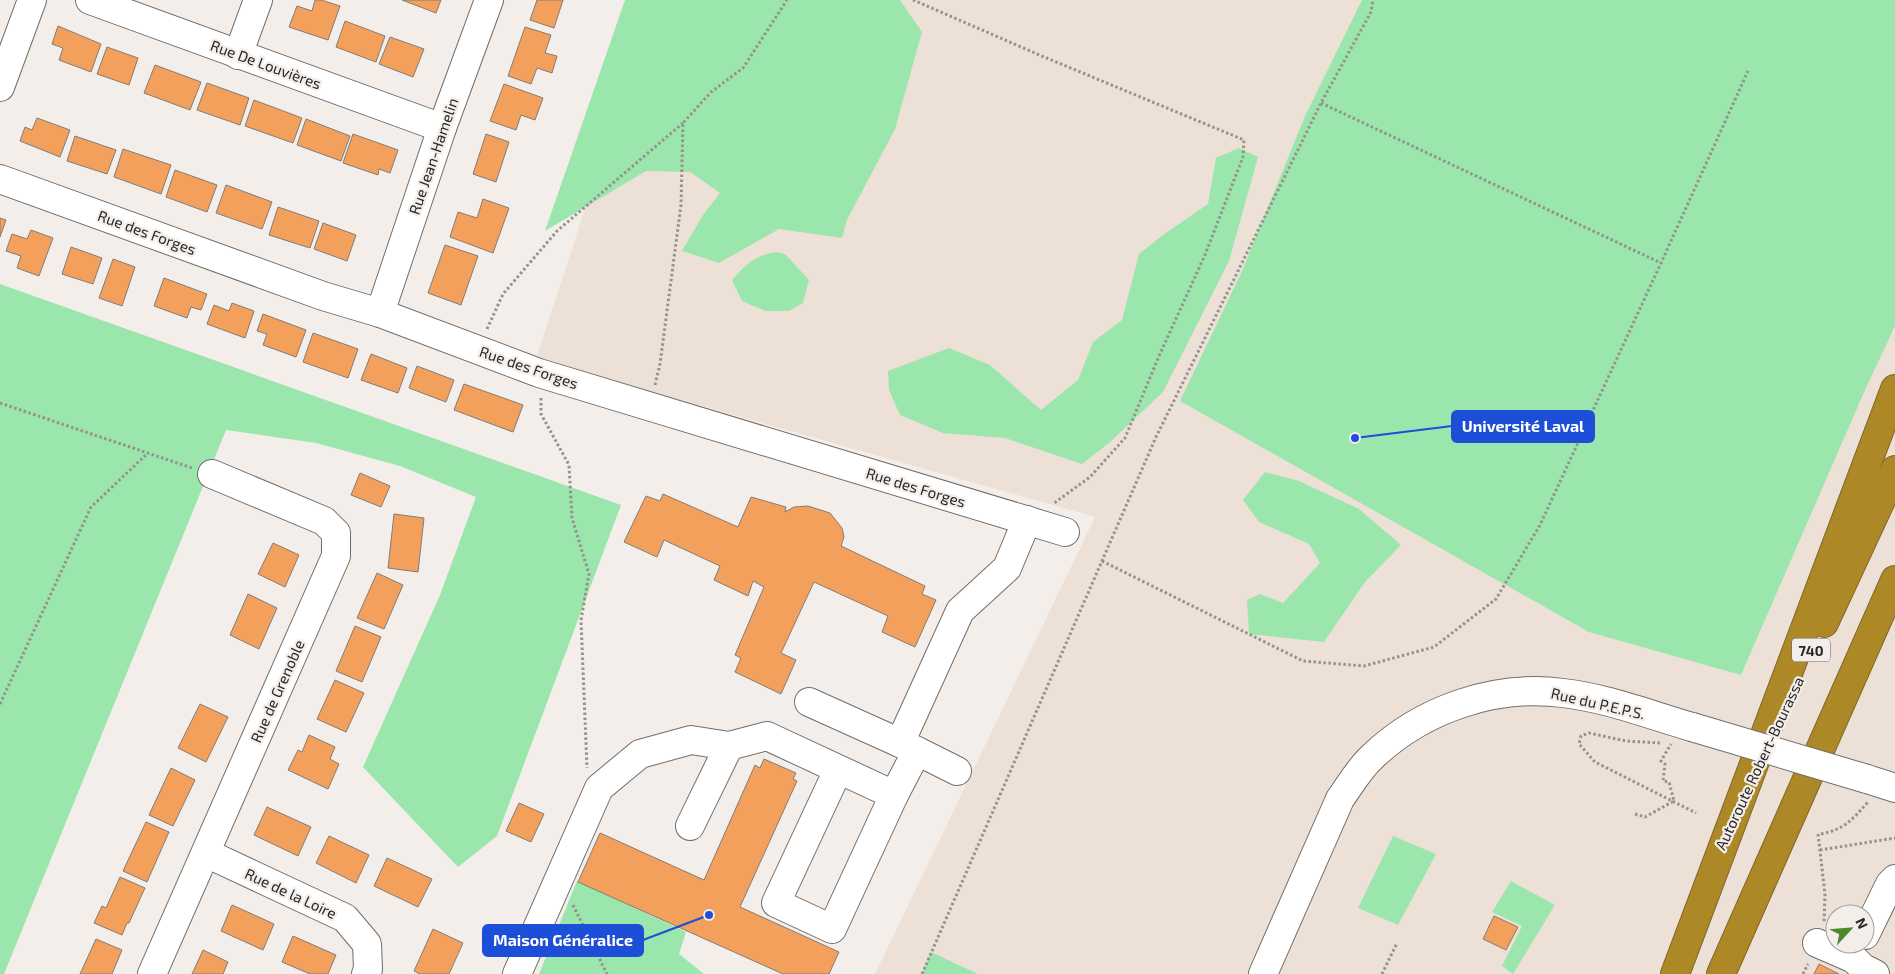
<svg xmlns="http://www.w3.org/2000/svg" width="1895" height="974" font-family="'Exo 2',sans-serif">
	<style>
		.built { fill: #ede1d7; fill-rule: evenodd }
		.green { fill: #9be6ad }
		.building { fill: #f2a05b; stroke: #827c78 }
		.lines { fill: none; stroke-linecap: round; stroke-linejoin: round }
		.minor-casing { stroke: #726d69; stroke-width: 30 }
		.highway-casing { stroke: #7e6626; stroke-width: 30 }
		.path { stroke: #95928e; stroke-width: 3; stroke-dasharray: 2.5 2.5; stroke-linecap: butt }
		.minor { stroke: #fff; stroke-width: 28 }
		.highway { stroke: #ac8826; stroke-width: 28 }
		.minor-bridge-casing { stroke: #726d69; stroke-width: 30; stroke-linecap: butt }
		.minor-bridge { stroke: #fff; stroke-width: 28 }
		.labels { text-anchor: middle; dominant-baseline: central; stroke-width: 4.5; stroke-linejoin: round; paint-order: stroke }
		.shield { fill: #f3eee9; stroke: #666360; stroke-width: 1 }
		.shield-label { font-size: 14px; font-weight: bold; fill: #292725 }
		.street-label { font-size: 15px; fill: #292725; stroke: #f3eee9 }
		.leader { fill: none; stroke: #1d4ed8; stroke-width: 2 }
		.callout-dot { fill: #1d4ed8; stroke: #f3eee9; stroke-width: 2 }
		.callout { fill: #1d4ed8; stroke: #1d4ed8; stroke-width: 2 }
		.callout-label { font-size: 16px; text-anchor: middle; font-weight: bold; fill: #fff }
	</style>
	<rect width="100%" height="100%" fill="#f3eee9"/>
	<path class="built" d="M653,0H1895V974H875L1095,517L536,359ZM1835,914H1865V944H1835Z"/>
	<g class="green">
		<polygon points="625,0 900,0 922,32 895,129 847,220 842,238 779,229 719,263 682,251 703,215 720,193 690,172 646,171 545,231"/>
		<polygon points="1362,0 1895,0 1895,326 1865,390 1741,675 1589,632 1180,401 1242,271 1305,116"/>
		<polygon points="1239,148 1258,157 1229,261 1163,392 1109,443 1082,464 1005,438 943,433 900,415 889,390 888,371 949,348 990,365 1041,410 1078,380 1093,342 1122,320 1139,254 1163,235 1208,204 1216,158"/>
		<path d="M777,252L785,254L809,280L803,303L789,311H765L742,301L732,280C746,264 755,255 777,252Z"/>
		<polygon points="0,284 621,505 497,836 458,867 363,767 440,595 476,497 400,466 316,443 226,430 4,974 0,974"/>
		<polygon points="1265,472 1299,481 1359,509 1401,545 1365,582 1324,642 1249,634 1247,600 1260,594 1283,603 1320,563 1309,544 1259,522 1243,500"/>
		<polygon points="1393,836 1436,854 1398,925 1358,908"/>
		<polygon points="577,881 686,932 679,954 704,974 539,974"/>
		<polygon points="1511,881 1555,905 1513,974 1502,966 1522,926 1492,912"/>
		<polygon points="931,952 978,974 922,974"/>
	</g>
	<g class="building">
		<polygon points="315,0 321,0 340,6 328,40 289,27 297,6 312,11"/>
		<polygon points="402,0 441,0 436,13"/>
		<polygon points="537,0 563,0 554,28 530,20"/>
		<polygon points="345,21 385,36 376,62 336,47"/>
		<polygon points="58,26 101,44 91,72 59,60 63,48 52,44"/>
		<polygon points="525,27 551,35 545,53 557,56 552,73 537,68 531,84 508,76"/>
		<polygon points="390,37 424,49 413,77 379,64"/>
		<polygon points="107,47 138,58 129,85 97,74"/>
		<polygon points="155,65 201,82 190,110 144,93"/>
		<polygon points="207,83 249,98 240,125 197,110"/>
		<polygon points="504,84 543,98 535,120 521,115 516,130 490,121"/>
		<polygon points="254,100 302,118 293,143 245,126"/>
		<polygon points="37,118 70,130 60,157 20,141 25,127 32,130"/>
		<polygon points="306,119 350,136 341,161 297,145"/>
		<polygon points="353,134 398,150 390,173 379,169 378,175 343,163"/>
		<polygon points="486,134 509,142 496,182 473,174"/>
		<polygon points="75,136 116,150 107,174 67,161"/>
		<polygon points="123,149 171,165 161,194 114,177"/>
		<polygon points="175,170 217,185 207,212 166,197"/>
		<polygon points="226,185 272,202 262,229 216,213"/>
		<polygon points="483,199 509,208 493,253 450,237 458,212 477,218"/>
		<polygon points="278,207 319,221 310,248 269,235"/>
		<polygon points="0,218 6,220 0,237"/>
		<polygon points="323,223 356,235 347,261 314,249"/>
		<polygon points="31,230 53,238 39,276 17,268 21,256 6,251 12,234 27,239"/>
		<polygon points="445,245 478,256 461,305 428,293"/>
		<polygon points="71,247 102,258 93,284 62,274"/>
		<polygon points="113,259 135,267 122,306 99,298"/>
		<polygon points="164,278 207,294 201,310 191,307 187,318 154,306"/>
		<polygon points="232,303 254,311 245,338 207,324 214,305 229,311"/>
		<polygon points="263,314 306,330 296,357 263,345 267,334 257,331"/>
		<polygon points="313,333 358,349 348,378 303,362"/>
		<polygon points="371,354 407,368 398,393 361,380"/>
		<polygon points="417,366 454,380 446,402 409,388"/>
		<polygon points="464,384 523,405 513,432 454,410"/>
		<polygon points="360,473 390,486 381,507 351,495"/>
		<polygon points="663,494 738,527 751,497 786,507 785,512 794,507 808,506 830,513 842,528 844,537 841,546 925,586 922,594 936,600 915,647 882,632 888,616 814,582 781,653 796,660 781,694 735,672 741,658 735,655 764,587 753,581 748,596 714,580 720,566 664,540 657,557 624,542 646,496 660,501"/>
		<polygon points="394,514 424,518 418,572 388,568"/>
		<polygon points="273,543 299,555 285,587 258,574"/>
		<polygon points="377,573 403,585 384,629 357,618"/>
		<polygon points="248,594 277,608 259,649 230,635"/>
		<polygon points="355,626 381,637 362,682 336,671"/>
		<polygon points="335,680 364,693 346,732 317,719"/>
		<polygon points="200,704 228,717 206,762 178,748"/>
		<polygon points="309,735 335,747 330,759 339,764 328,789 288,770 298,750 302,752"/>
		<polygon points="764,759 796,773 793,779 797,781 740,907 839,952 829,974 783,974 578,882 600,833 704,880 755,765 760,768"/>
		<polygon points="171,768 195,780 173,826 149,815"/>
		<polygon points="519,803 544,814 531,842 506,831"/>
		<polygon points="267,807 311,827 298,856 254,835"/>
		<polygon points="146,822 169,832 147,882 123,871"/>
		<polygon points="329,836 369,855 356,883 316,863"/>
		<polygon points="387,858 432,879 418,907 374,886"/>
		<polygon points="120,877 145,888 129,923 127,923 122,935 94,923 102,906 106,908"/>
		<polygon points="232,905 274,924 263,950 221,931"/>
		<polygon points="1494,916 1518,927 1506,950 1483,939"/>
		<polygon points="433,929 463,943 449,974 420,974 414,971"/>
		<polygon points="293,936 336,955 328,974 310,974 282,962"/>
		<polygon points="96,939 122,950 112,974 80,974"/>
		<polygon points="203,950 228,962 223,974 192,974"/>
		<polygon points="1819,964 1839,974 1814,974"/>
	</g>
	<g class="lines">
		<g class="minor-casing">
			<g id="minor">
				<polyline points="90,0 442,128"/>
				<polyline points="238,55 258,0"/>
				<polyline points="0,87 32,0"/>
				<polyline points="0,179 323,296 380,313 539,373 1065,532"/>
				<polyline points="380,313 442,128 489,0"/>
				<polyline points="809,702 900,743"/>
				<polyline points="917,751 957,771"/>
				<polyline points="838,770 776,903 832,929 894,795"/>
				<polyline points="1867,779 1895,788"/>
				<polyline points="690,826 729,746"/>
				<polyline points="206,853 345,918 367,944 368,969 366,974"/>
				<polyline points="1865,935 1890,884 1895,879"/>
				<polyline points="1817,943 1854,959 1863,968 1875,974"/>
				<polyline points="152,974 336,556 336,533 324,521 212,474"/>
				<polyline points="517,974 599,788 640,754 691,740 729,746 767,736 894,795 917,751 900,743 960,611 1007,568 1027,520"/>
				<path d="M1263,974L1340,799C1350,785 1359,769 1372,757C1422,709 1495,684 1563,693C1607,698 1650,715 1692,727"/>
			</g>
		</g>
		<g class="highway-casing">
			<g id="highway">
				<polyline points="1824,623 1895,470"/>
				<polyline points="1675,974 1895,389"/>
				<polyline points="1721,974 1895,580"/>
			</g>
		</g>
		<g class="path">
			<polyline points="913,0 1037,54 1244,140 1243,157 1205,255 1159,356 1125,438 1090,477 1053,504"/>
			<polyline points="1321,103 1661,263"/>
			<polyline points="487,329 503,294 557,231 683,123"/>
			<polyline points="655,385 660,364 681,205 683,123 711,92 743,68 787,0"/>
			<polyline points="541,398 541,414 569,465 572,518 589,574 581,620 587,768"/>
			<polyline points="0,403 192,468"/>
			<polyline points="1102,561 1303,661 1364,666 1434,647 1496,599 1540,525 1661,263 1748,71"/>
			<polyline points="0,704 91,507 148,453"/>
			<polyline points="1660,743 1626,741 1589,733 1581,736 1579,744 1595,762 1696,813"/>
			<polyline points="1635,814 1645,817 1674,801 1669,782 1663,781 1665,764 1661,761 1671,744"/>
			<polyline points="1818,834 1825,894 1824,923"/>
			<path d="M1821,834C1845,829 1852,820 1868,802"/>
			<polyline points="1820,850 1895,838"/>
			<polyline points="573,905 607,974"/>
			<polyline points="922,974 1156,437 1321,103 1371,12 1373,0"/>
			<polyline points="1382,974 1397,943"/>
			<polyline points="1803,974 1808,964"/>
		</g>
		<use href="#minor" class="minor"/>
		<use href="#highway" class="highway"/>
		<g class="minor-bridge-casing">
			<polyline id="minor-bridge" points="1692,727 1867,779"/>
		</g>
		<use href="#minor-bridge" class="minor-bridge"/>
	</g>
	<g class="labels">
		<rect class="shield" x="1792" y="638.5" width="38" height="23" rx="4"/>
		<g class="shield-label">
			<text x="1811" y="650">740</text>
		</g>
		<g class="street-label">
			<text transform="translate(266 64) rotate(20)">Rue De Louvières</text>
			<text transform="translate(433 156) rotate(-71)">Rue Jean-Hamelin</text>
			<text transform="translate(147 232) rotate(20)">Rue des Forges</text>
			<text transform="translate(529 367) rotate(19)">Rue des Forges</text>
			<text transform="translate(916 487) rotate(17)">Rue des Forges</text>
			<text transform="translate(277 691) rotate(-66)">Rue de Grenoble</text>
			<text transform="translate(1598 703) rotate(13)">Rue du P.E.P.S.</text>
			<text transform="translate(1759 763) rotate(-65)">Autoroute Robert-Bourassa</text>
			<text transform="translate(291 893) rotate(25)">Rue de la Loire</text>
		</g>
	</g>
	<path class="leader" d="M1355 438L1452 426M709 915L643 940"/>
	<g class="callout-dot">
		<circle cx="1355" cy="438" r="5"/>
		<circle cx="709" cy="915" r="5"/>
	</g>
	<g class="callout">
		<rect x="1452" y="411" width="142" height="31" rx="5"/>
		<rect x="483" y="925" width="160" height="31" rx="5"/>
	</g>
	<g class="callout-label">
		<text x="1523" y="432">Université Laval</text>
		<text x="563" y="946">Maison Généralice</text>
	</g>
	<g transform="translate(1850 929) rotate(64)"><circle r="24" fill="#f3eee9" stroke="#a29e9b"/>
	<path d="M0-4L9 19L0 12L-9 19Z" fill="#488a2c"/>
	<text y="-8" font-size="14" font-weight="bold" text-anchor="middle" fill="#292725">N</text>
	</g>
</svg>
